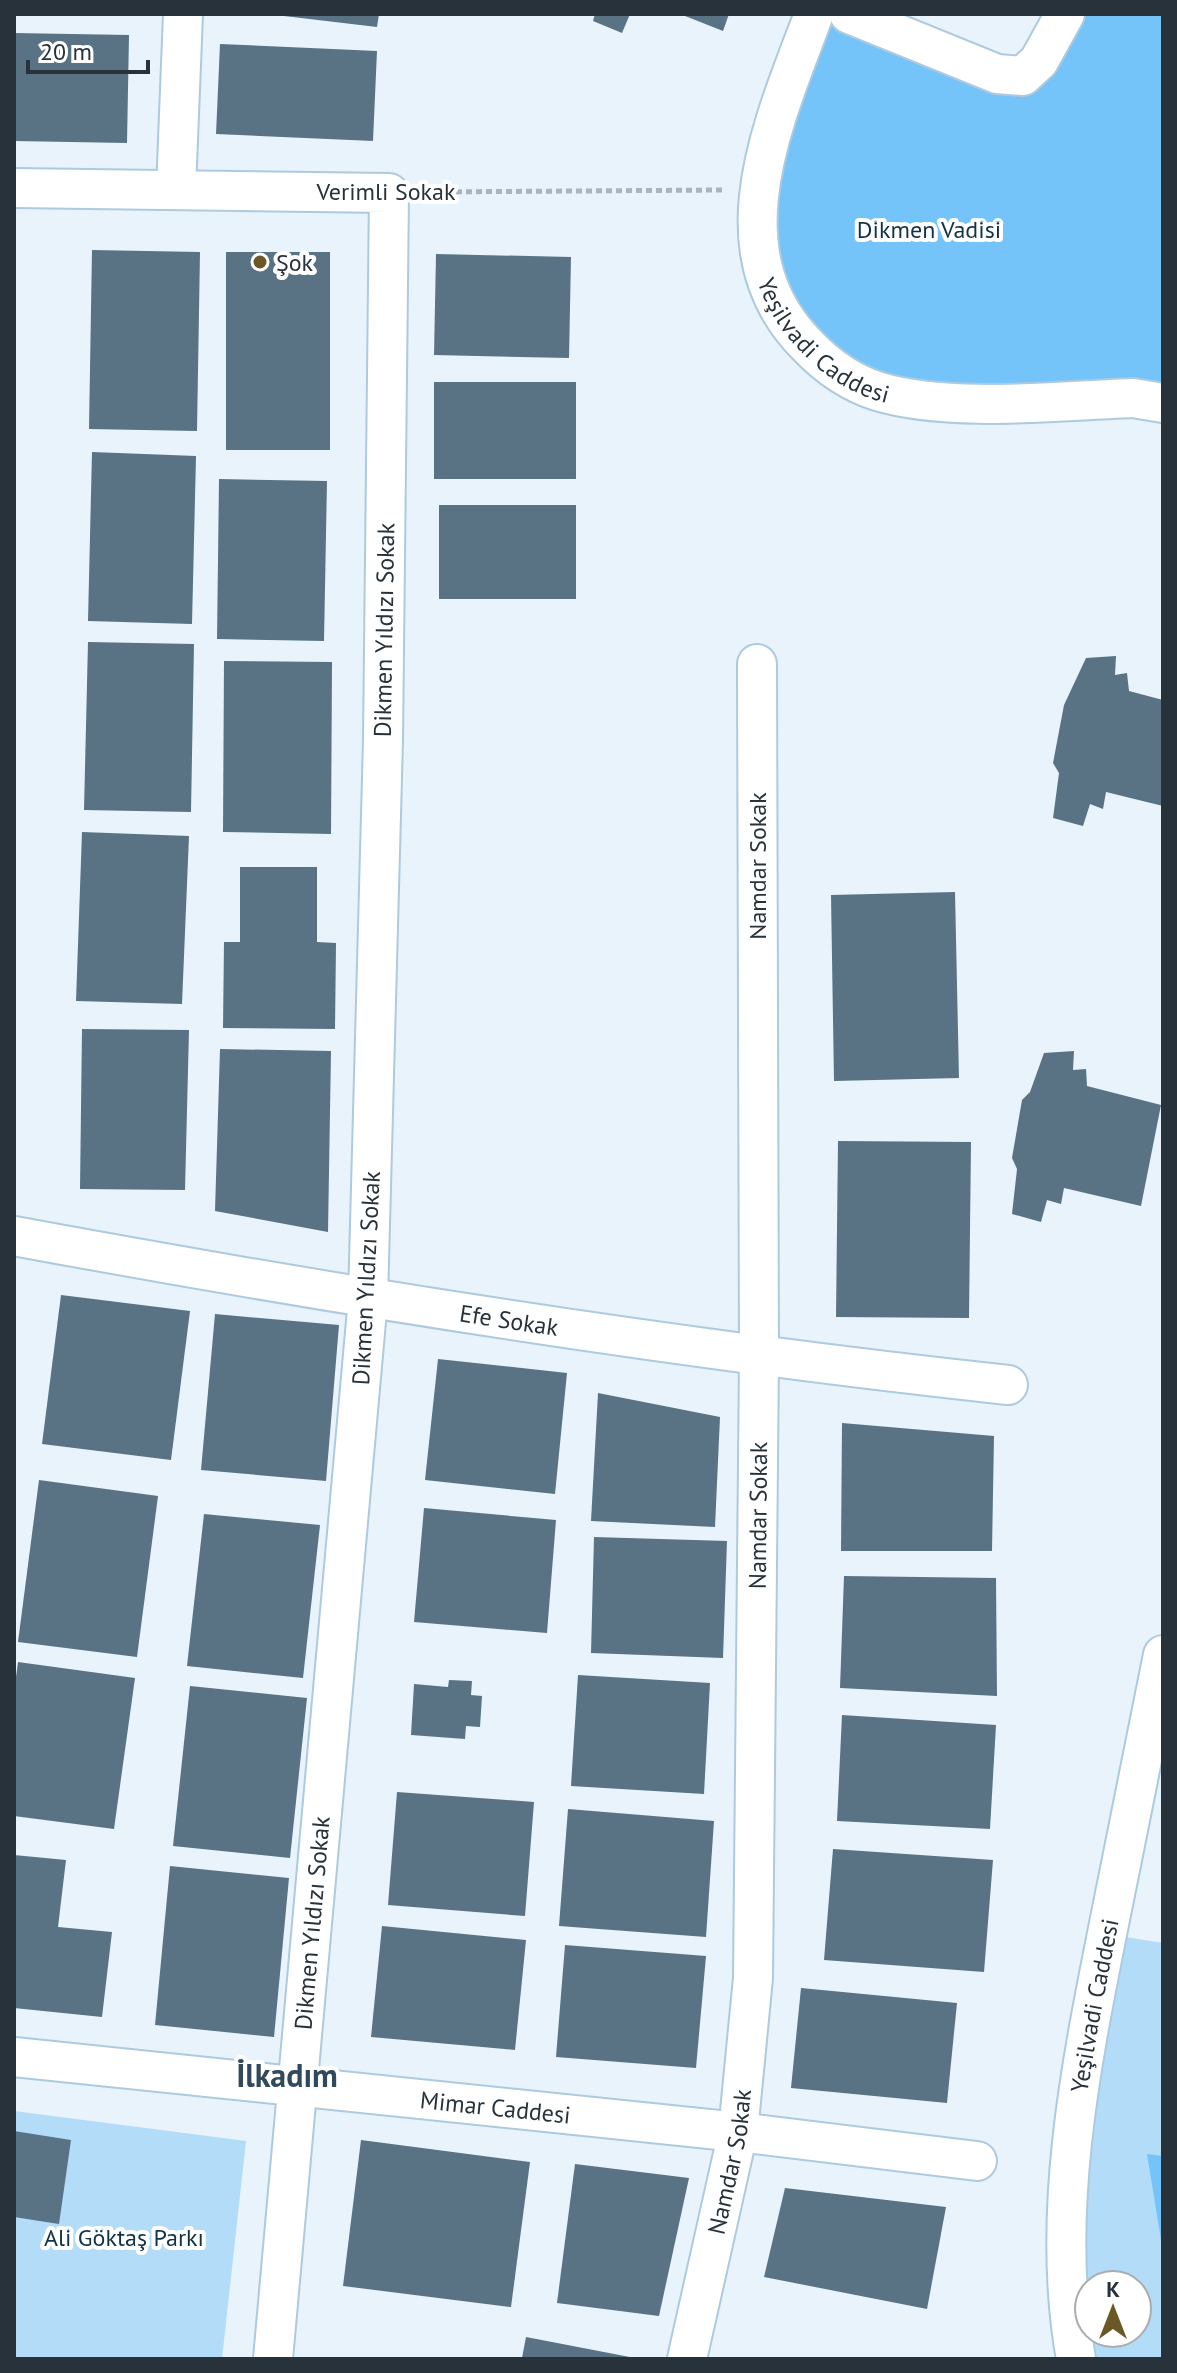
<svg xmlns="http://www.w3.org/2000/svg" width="1177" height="2373" font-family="'PT Sans',sans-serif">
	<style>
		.green { fill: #b3dcf9; fill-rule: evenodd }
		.forest { fill: #74c4f9 }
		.building { fill: #597385 }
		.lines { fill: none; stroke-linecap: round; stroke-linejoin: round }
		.minor-casing { stroke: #adcade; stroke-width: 42 }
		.path { stroke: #a9b4bd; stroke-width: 5; stroke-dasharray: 6 4; stroke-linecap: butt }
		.minor { stroke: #fff; stroke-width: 38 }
		.poi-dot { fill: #6a5826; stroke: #fff; stroke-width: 3 }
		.labels { text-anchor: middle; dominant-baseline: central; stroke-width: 8; stroke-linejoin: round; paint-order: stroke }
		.street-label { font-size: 24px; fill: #27323a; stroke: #fff }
		.park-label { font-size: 24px; fill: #103349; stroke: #fff }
		.poi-label { font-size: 24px; fill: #27323a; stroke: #fff; text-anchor: start }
		.district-label { font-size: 32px; font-weight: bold; fill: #314a5b; stroke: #fff }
	</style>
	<rect width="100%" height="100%" fill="#e8f3fc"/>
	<g class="green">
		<path d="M1107,1934L1163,1943V2359H1076L1074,2352ZM1089,2285H1137V2333H1089Z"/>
		<polygon points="14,2111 246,2141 222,2359 14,2359"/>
	</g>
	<g class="forest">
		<polygon points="814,14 997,74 1065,14 1163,14 1163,397 1027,402 831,370 758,227"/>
		<polygon points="1147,2154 1163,2156 1163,2252"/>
	</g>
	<g class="building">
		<polygon points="267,14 379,14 377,27"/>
		<polygon points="595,14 630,14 622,33 593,21"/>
		<polygon points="680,14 729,14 723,31"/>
		<polygon points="14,33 129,35 127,143 14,141"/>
		<polygon points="220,44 377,51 373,141 216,134"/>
		<polygon points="92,250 200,252 197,431 89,429"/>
		<rect x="226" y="252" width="104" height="198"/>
		<polygon points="436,254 571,257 569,358 434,355"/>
		<rect x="434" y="382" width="142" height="97"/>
		<polygon points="92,452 196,456 192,624 88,621"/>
		<polygon points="219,479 327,481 324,641 217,639"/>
		<rect x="439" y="505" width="137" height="94"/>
		<polygon points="88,642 194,644 191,812 84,810"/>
		<polygon points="1116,656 1115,675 1127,673 1129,691 1163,700 1163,806 1106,792 1103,809 1090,804 1083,826 1053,818 1059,773 1053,763 1064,705 1086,658"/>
		<polygon points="224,661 332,662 331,834 223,832"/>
		<polygon points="82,832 189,836 182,1004 76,1001"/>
		<polygon points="240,867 317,867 317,942 336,943 335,1029 223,1028 224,942 240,942"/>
		<polygon points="955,892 959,1078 834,1081 831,895"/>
		<polygon points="82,1029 189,1030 185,1190 80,1189"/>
		<polygon points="220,1049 331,1051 328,1232 215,1211"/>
		<polygon points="1074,1051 1073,1070 1086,1069 1087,1086 1161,1105 1141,1206 1064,1188 1061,1204 1047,1200 1041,1222 1012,1214 1017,1169 1012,1158 1022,1100 1030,1092 1044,1053"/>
		<polygon points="838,1141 971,1142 969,1318 836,1317"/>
		<polygon points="61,1295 190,1311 171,1460 42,1444"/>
		<polygon points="215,1314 339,1325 326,1481 201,1470"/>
		<polygon points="438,1359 567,1373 555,1494 425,1480"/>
		<polygon points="598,1393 720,1417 715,1527 591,1521"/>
		<polygon points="842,1423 994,1436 992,1551 841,1551"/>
		<polygon points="39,1480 158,1496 137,1657 18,1642"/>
		<polygon points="424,1508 556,1520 547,1633 414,1622"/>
		<polygon points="204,1514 320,1525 303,1678 187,1666"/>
		<polygon points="594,1537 727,1541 723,1658 591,1653"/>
		<polygon points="844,1576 996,1578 997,1696 840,1688"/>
		<polygon points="18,1662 135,1678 114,1829 14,1816 14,1692"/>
		<polygon points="578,1675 710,1683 704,1794 571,1786"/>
		<polygon points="449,1680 472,1681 471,1695 482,1696 480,1727 466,1726 465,1739 411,1735 414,1684 448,1687"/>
		<polygon points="190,1686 307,1698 290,1858 173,1846"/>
		<polygon points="842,1715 996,1725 990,1829 837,1821"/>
		<polygon points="397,1792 534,1802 525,1916 388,1905"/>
		<polygon points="568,1809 714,1821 706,1937 559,1926"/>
		<polygon points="833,1849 993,1860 984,1972 824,1960"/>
		<polygon points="14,1855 66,1860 58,1927 112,1932 102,2017 14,2008"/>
		<polygon points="170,1866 289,1878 274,2037 155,2025"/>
		<polygon points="382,1926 526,1940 515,2050 371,2037"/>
		<polygon points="565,1945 706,1956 696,2068 556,2057"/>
		<polygon points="801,1988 957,2003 947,2103 791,2088"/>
		<polygon points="14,2131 71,2140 59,2224 14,2217"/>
		<polygon points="361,2140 530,2162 511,2307 343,2286"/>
		<polygon points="575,2164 689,2178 659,2316 557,2303"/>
		<polygon points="785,2188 946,2207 927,2309 764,2277"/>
		<polygon points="526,2337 635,2358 634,2359 522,2358"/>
	</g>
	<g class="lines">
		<g class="minor-casing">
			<g id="minor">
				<path id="s1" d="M814,14C775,119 713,250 807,345C827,366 849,382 877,391C949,413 1057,401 1133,398L1163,403"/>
				<polyline points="849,14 997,74 1023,76 1039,61 1065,14"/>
				<polyline points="14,188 389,193 383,740 368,1299 273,2359"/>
				<polyline points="176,190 183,14"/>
				<path id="s2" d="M14,1236C344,1297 674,1349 1008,1385"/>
				<path id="s3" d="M14,2057L738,2132L977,2161"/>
				<path id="s4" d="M687,2359L738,2132L753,1978L759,1358L757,664"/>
				<path id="s5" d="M1076,2359C1050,2216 1081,2064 1109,1924C1127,1834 1145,1745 1163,1655"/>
			</g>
		</g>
		<polyline class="path" points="426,192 724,190"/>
		<use href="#minor" class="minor"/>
	</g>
	<circle class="poi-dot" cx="260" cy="262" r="8"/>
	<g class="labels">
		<g class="street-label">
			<text x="386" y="191">Verimli Sokak</text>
			<text stroke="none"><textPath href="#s1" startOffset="362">Yeşilvadi Caddesi</textPath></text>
			<text transform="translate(384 630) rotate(-89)">Dikmen Yıldızı Sokak</text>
			<text transform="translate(757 866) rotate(-90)">Namdar Sokak</text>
			<text transform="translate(366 1278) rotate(-87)">Dikmen Yıldızı Sokak</text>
			<text stroke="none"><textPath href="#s2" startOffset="502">Efe Sokak</textPath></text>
			<text stroke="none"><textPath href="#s4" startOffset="850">Namdar Sokak</textPath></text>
			<text transform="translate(312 1923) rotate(-85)">Dikmen Yıldızı Sokak</text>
			<text stroke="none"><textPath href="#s5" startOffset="356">Yeşilvadi Caddesi</textPath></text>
			<text stroke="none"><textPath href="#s3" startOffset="484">Mimar Caddesi</textPath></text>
			<text stroke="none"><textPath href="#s4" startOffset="202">Namdar Sokak</textPath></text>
		</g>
		<g class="park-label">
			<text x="929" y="229">Dikmen Vadisi</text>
			<text x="124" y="2237">Ali Göktaş Parkı</text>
		</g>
		<g class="poi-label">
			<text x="276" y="262">Şok</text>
		</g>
		<g class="district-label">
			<text x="287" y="2075">İlkadım</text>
		</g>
	</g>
	<rect width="1177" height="2373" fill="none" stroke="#27323a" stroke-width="32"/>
	<g transform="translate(1113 2309)"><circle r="38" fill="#ffffff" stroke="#a9adb0" stroke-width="2"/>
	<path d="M0-6L14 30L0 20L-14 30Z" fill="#6a5826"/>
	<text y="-12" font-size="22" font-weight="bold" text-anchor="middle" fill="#27323a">K</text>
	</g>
	<path d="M28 60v12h120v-12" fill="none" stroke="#27323a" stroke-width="4"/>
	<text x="40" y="60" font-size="24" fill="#27323a" stroke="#ffffff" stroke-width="6" paint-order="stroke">20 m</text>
</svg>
